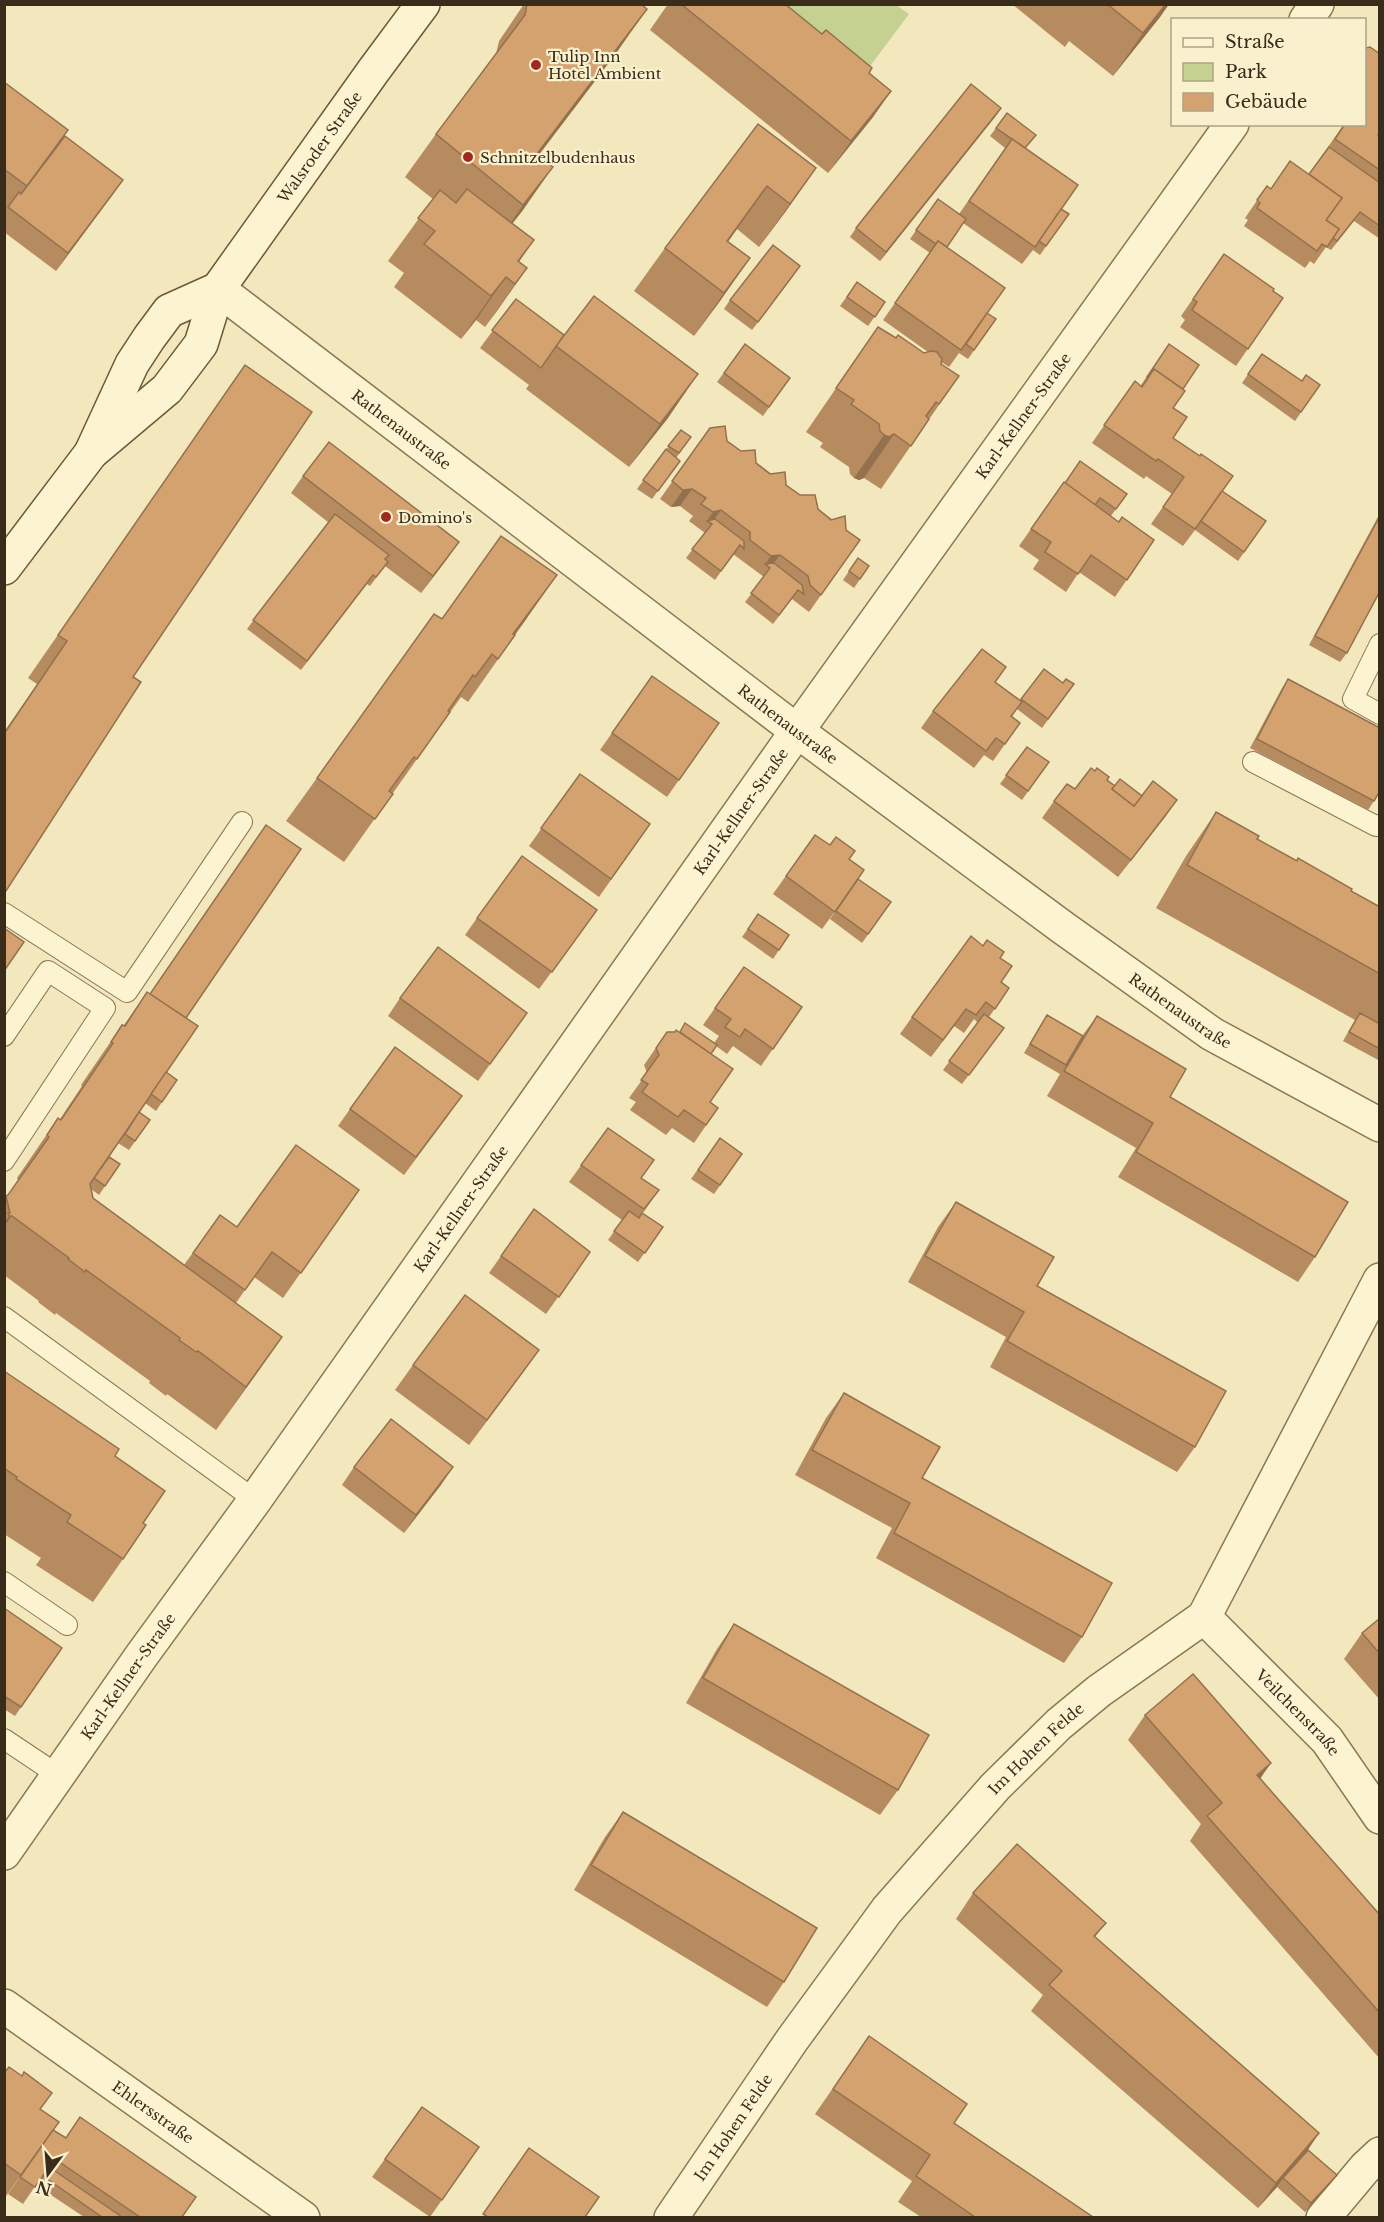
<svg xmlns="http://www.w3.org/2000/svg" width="1384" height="2222" font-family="'Libre Baskerville',serif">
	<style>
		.green { fill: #c4d191 }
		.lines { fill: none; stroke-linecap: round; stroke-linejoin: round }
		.lane-casing { stroke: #8c7755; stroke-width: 22 }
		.street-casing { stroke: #8c7755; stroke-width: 36 }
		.secondary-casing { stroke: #6e5738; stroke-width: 36 }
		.lane { stroke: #fcf3d1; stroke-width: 20 }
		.street { stroke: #fcf3d1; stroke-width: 33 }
		.secondary { stroke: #fcf3d1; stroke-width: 33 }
		.wall { fill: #b68b5f }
		.shaded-wall { fill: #94714e }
		.building { fill: #d4a26f; stroke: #94714e; stroke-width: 1.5 }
		.poi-dot { fill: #a1281e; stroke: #f9f0ce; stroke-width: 2 }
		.labels { text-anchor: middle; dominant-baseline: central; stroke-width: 4.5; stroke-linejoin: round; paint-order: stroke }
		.poi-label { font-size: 15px; fill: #3a2c1b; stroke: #f9f0ce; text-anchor: start }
		.street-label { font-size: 15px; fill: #3a2c1b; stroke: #f9f0ce }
	</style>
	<rect width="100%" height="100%" fill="#f2e7bd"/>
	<polygon class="green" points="751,5 896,5 909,14 856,85"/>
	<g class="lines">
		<g class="lane-casing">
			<g id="lane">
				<polyline points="1380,644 1353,699 1380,714"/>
				<polyline points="1253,762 1376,826 1380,825"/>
				<polyline points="4,913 127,992 242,822"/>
				<polyline points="4,1036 48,971 105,1008 4,1161"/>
				<polyline points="4,1317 255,1500"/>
				<polyline points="4,1582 67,1625"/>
				<polyline points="4,1739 58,1775"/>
			</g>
		</g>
		<g class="street-casing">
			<g id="street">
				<polyline points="1306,20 1317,4"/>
				<path id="s1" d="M218,289L797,731L1062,927L1212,1034L1380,1125"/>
				<path id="s2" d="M1204,1617L1327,1740L1380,1817"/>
				<path id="s3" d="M4,1853L142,1655L255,1500L797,731L1232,124"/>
				<path id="s4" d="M4,2006L303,2218"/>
				<path id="s5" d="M671,2218L792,2040L887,1910L995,1787L1059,1724L1099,1691L1204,1617L1380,1280"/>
				<polyline points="1323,2218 1365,2168 1380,2154"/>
			</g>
		</g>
		<g class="secondary-casing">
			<g id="secondary">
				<path id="s6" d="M91,453L167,389L201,344L218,289L374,70L423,4"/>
				<polyline points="4,568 91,453 132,364 149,338 169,311 218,289"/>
			</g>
		</g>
		<use href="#lane" class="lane"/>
		<use href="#street" class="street"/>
		<use href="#secondary" class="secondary"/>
	</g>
	<g class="wall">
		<polygon points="524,4 641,4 617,52 538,156 523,210 512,224 534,240 519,262 527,268 485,327 476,320 461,339 394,287 404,273 388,261 433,199 405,177 436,134 496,54 499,41"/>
		<polygon points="668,4 785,4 891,91 873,117 828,173 650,30"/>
		<polygon points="1012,4 1169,4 1160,17 1113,76 1069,41 1065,47"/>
		<polygon points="1380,54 1380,239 1354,221 1331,250 1326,247 1314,264 1310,261 1305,268 1244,226 1248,220 1245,218 1267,186 1271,189 1309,174 1344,124 1365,124"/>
		<polygon points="4,82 65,136 123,180 56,271 4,232 4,212 6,209 4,208"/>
		<polygon points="1001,108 880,261 850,237 856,228"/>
		<polygon points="758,124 816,168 786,211 759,247 737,229 728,242 750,258 720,301 694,336 634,291 665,248"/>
		<polygon points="996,128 1026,148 1050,225 1069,214 1040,255 1033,250 1022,264 963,223 947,247 987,313 996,319 968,359 959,353 949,367 941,362 941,364 959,376 881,489 864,478 859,480 854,478 850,474 849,467 820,447 823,443 806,432 878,327 896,338 924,353 928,352 883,320 930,253 910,239 938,199 959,214 1005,148 990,136"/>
		<polygon points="1224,254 1283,298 1236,366 1180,327 1185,320 1181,316"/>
		<polygon points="794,275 752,330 724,309 730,300"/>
		<polygon points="857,282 885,302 868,326 840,306"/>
		<polygon points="516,299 668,418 629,467 526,389 529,385 480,348"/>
		<polygon points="745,344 790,378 763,416 717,382"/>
		<polygon points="1169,344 1183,389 1173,408 1173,438 1222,491 1266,521 1238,561 1195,530 1183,546 1151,524 1172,494 1146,476 1144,479 1092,443 1135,381 1142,387 1141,385"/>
		<polygon points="1262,354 1302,381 1320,385 1295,421 1242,383"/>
		<polygon points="245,365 133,677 4,894 4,732 37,684 28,678"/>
		<polygon points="710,428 860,540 809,612 792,599 773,624 745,602 764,577 733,554 715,580 686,558 705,533 689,521 693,516 680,506 671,507 660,499"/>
		<polygon points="681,430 691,437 676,458 680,461 652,499 637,489"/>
		<polygon points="303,476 447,559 421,593 385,566 370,586 367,584 301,670 247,629 328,522 291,493"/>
		<polygon points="1064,482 1127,494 1111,516 1119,522 1154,540 1115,597 1079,572 1066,592 1033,569 1039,560 1019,546"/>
		<polygon points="1380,513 1380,591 1347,653 1340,662 1309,645"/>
		<polygon points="858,558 869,566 854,588 843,580"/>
		<polygon points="527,618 468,702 461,697 344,862 286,821 317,778 442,619"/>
		<polygon points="1006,667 995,683 1020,701 1044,669 1063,683 1074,684 1042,728 1017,709 1012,717 1020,723 993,761 984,755 974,768 921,728 933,711"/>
		<polygon points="652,676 719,723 667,797 600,750"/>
		<polygon points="1288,679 1374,801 1368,810 1250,748 1282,688"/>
		<polygon points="1027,747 1049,762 1022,800 1000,784"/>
		<polygon points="580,774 650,824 599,897 529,846"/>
		<polygon points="1107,780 1115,786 1142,796 1177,800 1165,817 1118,877 1042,818 1054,801 1075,789"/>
		<polygon points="1216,812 1257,839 1296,861 1298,858 1351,891 1380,907 1380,1061 1343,1041 1355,1020 1156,908 1186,856"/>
		<polygon points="815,835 849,859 858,879 891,902 862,943 830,919 845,898 822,929 773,894"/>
		<polygon points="597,910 539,989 465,935 477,918"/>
		<polygon points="758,914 789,935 773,959 742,937"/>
		<polygon points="1000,958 1012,966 1001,982 1009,988 989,1017 1004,1028 962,1084 943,1070 978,1023 974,1019 964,1033 954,1026 931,1057 900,1034 912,1017"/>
		<polygon points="744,967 802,1007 761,1066 733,1046 727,1054 716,1046 711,1054 710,1102 718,1108 694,1143 672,1128 666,1135 630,1110 636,1102 629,1098 647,1073 644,1065 667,1032 679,1032 714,1043 719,1036 703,1025"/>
		<polygon points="147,992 186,1018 166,1072 177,1080 156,1111 145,1103 139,1112 150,1120 129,1150 118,1143 109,1157 120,1164 99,1195 91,1189 93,1198 184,1265 220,1215 237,1227 359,1190 283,1298 254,1277 236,1303 282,1337 216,1430 167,1394 166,1396 149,1383 150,1381 56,1313 55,1315 38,1302 39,1301 4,1275 4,1198 8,1196 18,1180 17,1178 58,1118 60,1119 82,1086 81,1085 122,1025 124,1025"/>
		<polygon points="400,998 527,1013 478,1081 388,1016"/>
		<polygon points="1047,1015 1082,1036 1097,1016 1315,1257 1298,1282 1118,1177 1136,1148 1047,1096 1060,1074 1024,1053"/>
		<polygon points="350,1109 450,1113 404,1175 338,1126"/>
		<polygon points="608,1128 641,1178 659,1190 643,1213 663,1227 638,1262 608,1240 622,1220 569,1182"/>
		<polygon points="720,1138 742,1154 714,1194 691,1179"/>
		<polygon points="956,1202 1195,1447 1177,1472 990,1367 1006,1337 908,1282 938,1227"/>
		<polygon points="534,1209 590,1252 546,1314 489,1273"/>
		<polygon points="413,1365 521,1375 469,1445 395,1390"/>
		<polygon points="4,1371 115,1456 143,1523 123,1559 93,1602 36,1565 41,1558 4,1534"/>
		<polygon points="844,1393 922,1478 1082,1637 1064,1663 876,1558 892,1528 795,1475 826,1418"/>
		<polygon points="354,1467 453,1467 404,1533 342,1485"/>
		<polygon points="4,1608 62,1648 15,1716 4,1709"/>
		<polygon points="1380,1618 1380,1700 1344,1659 1362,1633"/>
		<polygon points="734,1624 898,1790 880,1815 686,1703 717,1649"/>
		<polygon points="1145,1715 1260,1778 1380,1915 1380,2059 1190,1841 1201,1824 1128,1740"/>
		<polygon points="623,1812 784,1982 767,2007 574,1890 605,1837"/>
		<polygon points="973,1893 1106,1923 1095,1937 1319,2133 1308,2150 1337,2175 1330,2184 1305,2212 1277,2187 1258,2208 1031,2011 1043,1995 956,1919"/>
		<polygon points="869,2036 954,2123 1093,2217 921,2217 898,2202 912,2181 815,2114"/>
		<polygon points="4,2073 41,2109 53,2130 182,2217 84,2217 36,2185 23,2204 8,2194 41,2147 4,2199"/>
		<polygon points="422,2107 479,2147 430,2217 372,2177"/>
	</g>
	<g class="shaded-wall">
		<polygon points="1166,4 1169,4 1160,17 1113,76 1143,33"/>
		<polygon points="647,9 617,52 506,198 536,155"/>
		<polygon points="891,91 873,117 828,173 851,141"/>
		<polygon points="1001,108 995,117 880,261 886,252"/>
		<polygon points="553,167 523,210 493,248 523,205"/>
		<polygon points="816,168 786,211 759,247 790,204"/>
		<polygon points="123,180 111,197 56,271 68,253"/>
		<polygon points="767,186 737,229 702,276 727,241"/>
		<polygon points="750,258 720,301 694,336 724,293"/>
		<polygon points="527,268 497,311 485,327 515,284"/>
		<polygon points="506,277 476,320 461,339 491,296"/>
		<polygon points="698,374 668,418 629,467 660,424"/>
		<polygon points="894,434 864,478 859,480 854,478 884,435"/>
		<polygon points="692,489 680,506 671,507 683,490"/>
		<polygon points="721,510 711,524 707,521 713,512"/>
		<polygon points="459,542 447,559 421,593 433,576"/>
		<polygon points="780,555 767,572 770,568 765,564 771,556"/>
		<polygon points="557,575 527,618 497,658 513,634"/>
		<polygon points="1177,800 1165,817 1118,877 1131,860"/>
		<polygon points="966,1009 954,1026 931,1057 943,1040"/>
		<polygon points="9,1216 12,1216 4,1226 4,1223"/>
		<polygon points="282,1337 252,1380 216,1430 246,1387"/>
		<polygon points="539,1350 521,1375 469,1445 487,1420"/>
		<polygon points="453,1467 441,1485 404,1533 416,1515"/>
		<polygon points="1271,1763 1253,1789 1257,1775"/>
		<polygon points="1319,2133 1302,2158 1283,2178 1277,2187 1258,2208 1276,2183"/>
		<polygon points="1337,2175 1330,2184 1305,2212 1311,2203"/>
	</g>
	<g class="building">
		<polygon points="527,4 641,4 647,9 536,155 553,167 523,205 436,134 525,15"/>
		<polygon points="681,4 785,4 822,34 826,30 872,68 869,73 891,91 851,141"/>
		<polygon points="1107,4 1166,4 1143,33"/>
		<polygon points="1370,47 1380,54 1380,132 1378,135 1380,136 1380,170 1335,139 1345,124 1365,124 1365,48"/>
		<polygon points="4,82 68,130 27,186 4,169"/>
		<polygon points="971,84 1001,108 886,252 856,228"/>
		<polygon points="1007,113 1036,135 1025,148 996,128"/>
		<polygon points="758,124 816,168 790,204 767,186 727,241 750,258 724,293 665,248"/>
		<polygon points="65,136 123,180 68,253 8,207 19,192 21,194"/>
		<polygon points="1012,139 1078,185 1035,247 969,201"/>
		<polygon points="1329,147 1380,183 1380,226 1360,212 1337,241 1333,238 1339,229 1326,220 1342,198 1309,174"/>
		<polygon points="1290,161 1342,198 1326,220 1339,229 1327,247 1322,244 1317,251 1257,208 1260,203 1257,200 1267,186 1271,189"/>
		<polygon points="467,189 534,240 518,261 527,268 515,284 506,277 491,296 424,244 435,231 418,218 440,190 456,203"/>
		<polygon points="938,199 966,219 947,247 938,241 936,244 916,230"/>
		<polygon points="1061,209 1069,214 1046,246 1039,241"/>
		<polygon points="938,241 1005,288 961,350 895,303"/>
		<polygon points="773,245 800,266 758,322 730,300"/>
		<polygon points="1224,254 1274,289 1273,291 1283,298 1248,349 1192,310 1197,302 1193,299"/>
		<polygon points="857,282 885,302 875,317 847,297"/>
		<polygon points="594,296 698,374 660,424 556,346"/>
		<polygon points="516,299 564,335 541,368 492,330"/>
		<polygon points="987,313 996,319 974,350 966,344"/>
		<polygon points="878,327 896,338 898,335 924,353 931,351 937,352 942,359 941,364 959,376 939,404 936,402 926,416 929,419 911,446 894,434 889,437 884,435 880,431 879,424 851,404 854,400 836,388"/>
		<polygon points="745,344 790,378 769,407 724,373"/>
		<polygon points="1169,344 1199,365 1183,389 1154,369 1149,378 1147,377"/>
		<polygon points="1262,354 1302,381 1306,375 1320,385 1301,412 1248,374"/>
		<polygon points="245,365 312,412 133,677 141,682 4,894 4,734 67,641 58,635"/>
		<polygon points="1154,369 1185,391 1173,408 1187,417 1173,438 1200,456 1201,454 1233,476 1195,529 1163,507 1184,477 1158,459 1156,461 1104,425 1135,381 1142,387"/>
		<polygon points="725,426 727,441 741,451 755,450 756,463 770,474 785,472 786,485 800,495 815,495 818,509 831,520 845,516 846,530 860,540 821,595 810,585 808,576 780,555 771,556 750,540 750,532 721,510 713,512 701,504 706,498 692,489 683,490 672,481 710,428"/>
		<polygon points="681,430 691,437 679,453 668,446"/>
		<polygon points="329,442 459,542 433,576 303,476"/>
		<polygon points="666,449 680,461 658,491 643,480"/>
		<polygon points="1080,461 1127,494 1116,509 1100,498 1095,505 1065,483"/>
		<polygon points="1064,482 1116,520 1119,522 1122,517 1154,540 1127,580 1091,555 1078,574 1045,552 1051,542 1031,529"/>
		<polygon points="1222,491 1266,521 1244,552 1201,521"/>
		<polygon points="335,514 389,555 385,559 388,562 376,577 373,575 307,661 253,620"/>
		<polygon points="1380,516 1380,591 1347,653 1315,636"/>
		<polygon points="715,519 744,541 744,549 740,545 721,571 692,549 712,524 707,521"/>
		<polygon points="501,536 557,575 513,634 515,635 498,659 492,654 475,677 473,675 448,711 450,712 417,759 414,757 389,791 393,794 375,819 317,778 434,614 442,619"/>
		<polygon points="858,558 869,566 860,579 849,571"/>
		<polygon points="774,563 802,585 804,594 798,590 779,615 751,593 770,568 765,564"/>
		<polygon points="982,649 1006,667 995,682 1022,702 1011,716 1020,723 1005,744 996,738 986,751 933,711"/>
		<polygon points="1044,669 1063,683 1066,679 1074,684 1048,719 1021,699"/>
		<polygon points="652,676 719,723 679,780 612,733"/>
		<polygon points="1288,679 1380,728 1380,791 1374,801 1257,739"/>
		<polygon points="1027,747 1049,762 1028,791 1006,775"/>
		<polygon points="1091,768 1095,771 1097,768 1109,777 1107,780 1115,786 1112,789 1134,806 1153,781 1177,800 1131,860 1054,801 1067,784 1075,789"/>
		<polygon points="580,774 650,824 611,879 541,828"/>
		<polygon points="1120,779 1142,796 1134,806 1112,789"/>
		<polygon points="1216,812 1259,836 1257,839 1297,861 1298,858 1352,889 1351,891 1380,907 1380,974 1187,865"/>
		<polygon points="266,825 301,849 186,1018 150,994"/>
		<polygon points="815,835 830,845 836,837 855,851 849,859 864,870 835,912 786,876"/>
		<polygon points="522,856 597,910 552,972 477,918"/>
		<polygon points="858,879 891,902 868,934 836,911"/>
		<polygon points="758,914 789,935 779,950 748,929"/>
		<polygon points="4,928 24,942 4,971"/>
		<polygon points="971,936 983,946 987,940 1004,952 1000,958 1012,966 1001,982 1009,988 995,1009 986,1002 976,1015 966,1009 943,1040 912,1017"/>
		<polygon points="438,947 527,1013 490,1064 400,998"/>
		<polygon points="744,967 802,1007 773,1049 745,1029 740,1037 725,1027 731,1019 715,1008"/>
		<polygon points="147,992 198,1026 90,1184 93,1198 282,1337 246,1387 198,1351 196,1352 179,1340 180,1338 86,1270 85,1272 68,1259 69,1258 12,1216 9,1216 8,1213 10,1213 6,1196 8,1195 49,1137 47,1135 58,1118 61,1120 113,1043 111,1042 122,1025 125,1026"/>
		<polygon points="1360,1013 1380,1024 1380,1049 1349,1032"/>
		<polygon points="984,1014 1004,1028 969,1075 949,1061"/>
		<polygon points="1047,1015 1083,1036 1066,1065 1030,1044"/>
		<polygon points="1097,1016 1186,1069 1170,1097 1348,1202 1315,1257 1136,1152 1153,1123 1064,1071"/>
		<polygon points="685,1023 717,1045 711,1054 680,1032"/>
		<polygon points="676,1030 733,1069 710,1102 718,1108 706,1125 684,1110 678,1117 642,1092 648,1084 641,1080 659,1055 656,1048 667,1032 675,1032"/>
		<polygon points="395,1047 462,1096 416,1157 350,1109"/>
		<polygon points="166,1072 177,1080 162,1102 151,1094"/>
		<polygon points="139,1112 150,1120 135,1141 125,1134"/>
		<polygon points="608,1128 654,1160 641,1178 659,1190 644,1209 581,1165"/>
		<polygon points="720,1138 742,1154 720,1185 698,1170"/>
		<polygon points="296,1145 359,1190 301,1273 272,1252 245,1290 193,1253 220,1215 237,1227"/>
		<polygon points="109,1157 120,1164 105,1186 94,1178"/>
		<polygon points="956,1202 1054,1257 1037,1286 1226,1391 1195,1447 1007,1341 1024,1312 925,1256"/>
		<polygon points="534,1209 590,1252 559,1297 501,1256"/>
		<polygon points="629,1211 639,1218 642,1213 663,1227 645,1253 614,1231"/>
		<polygon points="465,1295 539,1350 487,1420 413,1365"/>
		<polygon points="4,1371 119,1449 115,1456 165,1491 143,1523 146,1525 123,1559 67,1522 71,1515 16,1479 17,1477 4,1468"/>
		<polygon points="844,1393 940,1447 922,1478 1112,1583 1082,1637 894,1533 910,1503 812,1450"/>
		<polygon points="391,1419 453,1467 416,1515 354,1467"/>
		<polygon points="4,1608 62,1648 21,1707 4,1696"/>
		<polygon points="1380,1618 1380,1654 1362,1633"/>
		<polygon points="734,1624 929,1735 898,1790 703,1678"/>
		<polygon points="1193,1674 1271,1763 1257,1775 1380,1915 1380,2013 1207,1816 1222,1803 1145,1715"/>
		<polygon points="623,1812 817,1928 784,1982 591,1865"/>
		<polygon points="1017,1844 1106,1923 1094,1936 1319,2133 1276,2183 1049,1985 1062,1971 973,1893"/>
		<polygon points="869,2036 967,2104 954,2123 1093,2217 975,2217 916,2176 930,2155 833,2089"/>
		<polygon points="9,2067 22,2076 24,2072 52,2093 40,2109 59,2122 21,2175 4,2163 4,2073"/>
		<polygon points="422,2107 479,2147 442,2200 385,2159"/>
		<polygon points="80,2117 196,2197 182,2217 140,2217 55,2159 35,2187 20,2177 53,2130 66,2138"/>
		<polygon points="529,2148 599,2197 585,2217 488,2217 483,2214"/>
		<polygon points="1308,2150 1337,2175 1311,2203 1283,2178"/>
		<polygon points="49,2167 122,2217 102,2217 43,2176"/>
	</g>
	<g class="poi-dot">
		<circle cx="536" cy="65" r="6"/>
		<circle cx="468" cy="157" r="6"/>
		<circle cx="386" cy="517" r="6"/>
	</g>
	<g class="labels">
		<g class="poi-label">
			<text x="548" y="56">Tulip Inn<tspan x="548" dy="17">Hotel Ambient</tspan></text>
			<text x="480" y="157">Schnitzelbudenhaus</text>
			<text x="398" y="517">Domino's</text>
		</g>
		<g class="street-label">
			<text stroke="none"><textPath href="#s6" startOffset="388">Walsroder Straße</textPath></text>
			<text stroke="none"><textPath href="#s3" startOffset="1762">Karl-Kellner-Straße</textPath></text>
			<text stroke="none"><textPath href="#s1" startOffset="231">Rathenaustraße</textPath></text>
			<text stroke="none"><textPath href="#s1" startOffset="717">Rathenaustraße</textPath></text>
			<text stroke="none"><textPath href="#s3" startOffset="1276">Karl-Kellner-Straße</textPath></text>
			<text stroke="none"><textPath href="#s1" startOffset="1203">Rathenaustraße</textPath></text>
			<text stroke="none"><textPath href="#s3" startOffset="790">Karl-Kellner-Straße</textPath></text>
			<text stroke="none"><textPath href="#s3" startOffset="216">Karl-Kellner-Straße</textPath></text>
			<text stroke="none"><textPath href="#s2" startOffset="134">Veilchenstraße</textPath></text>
			<text stroke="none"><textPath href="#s5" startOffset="596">Im Hohen Felde</textPath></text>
			<text stroke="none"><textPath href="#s4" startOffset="183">Ehlersstraße</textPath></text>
			<text stroke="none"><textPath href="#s5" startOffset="110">Im Hohen Felde</textPath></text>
		</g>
	</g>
	<rect width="1384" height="2222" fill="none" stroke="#3a2c1b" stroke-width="12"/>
	<rect x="1171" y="18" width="195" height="108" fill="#f9f0ce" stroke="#ada286" stroke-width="1.5"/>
	<rect x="1183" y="38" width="30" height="9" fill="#fcf3d1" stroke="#ada286" stroke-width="1.5"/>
	<text x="1225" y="48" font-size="18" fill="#3a2c1b">Straße</text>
	<rect x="1183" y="63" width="30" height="18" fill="#c4d191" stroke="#ada286" stroke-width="1.5"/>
	<text x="1225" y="78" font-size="18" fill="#3a2c1b">Park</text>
	<rect x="1183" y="93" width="30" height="18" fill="#d4a26f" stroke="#ada286" stroke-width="1.5"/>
	<text x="1225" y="108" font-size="18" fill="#3a2c1b">Gebäude</text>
	<g transform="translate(48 2174) rotate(196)" stroke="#f9f0ce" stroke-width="4.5" paint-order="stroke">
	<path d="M0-4.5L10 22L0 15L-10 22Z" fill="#3a2c1b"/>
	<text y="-9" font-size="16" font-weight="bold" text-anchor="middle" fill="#3a2c1b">N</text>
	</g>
</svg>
